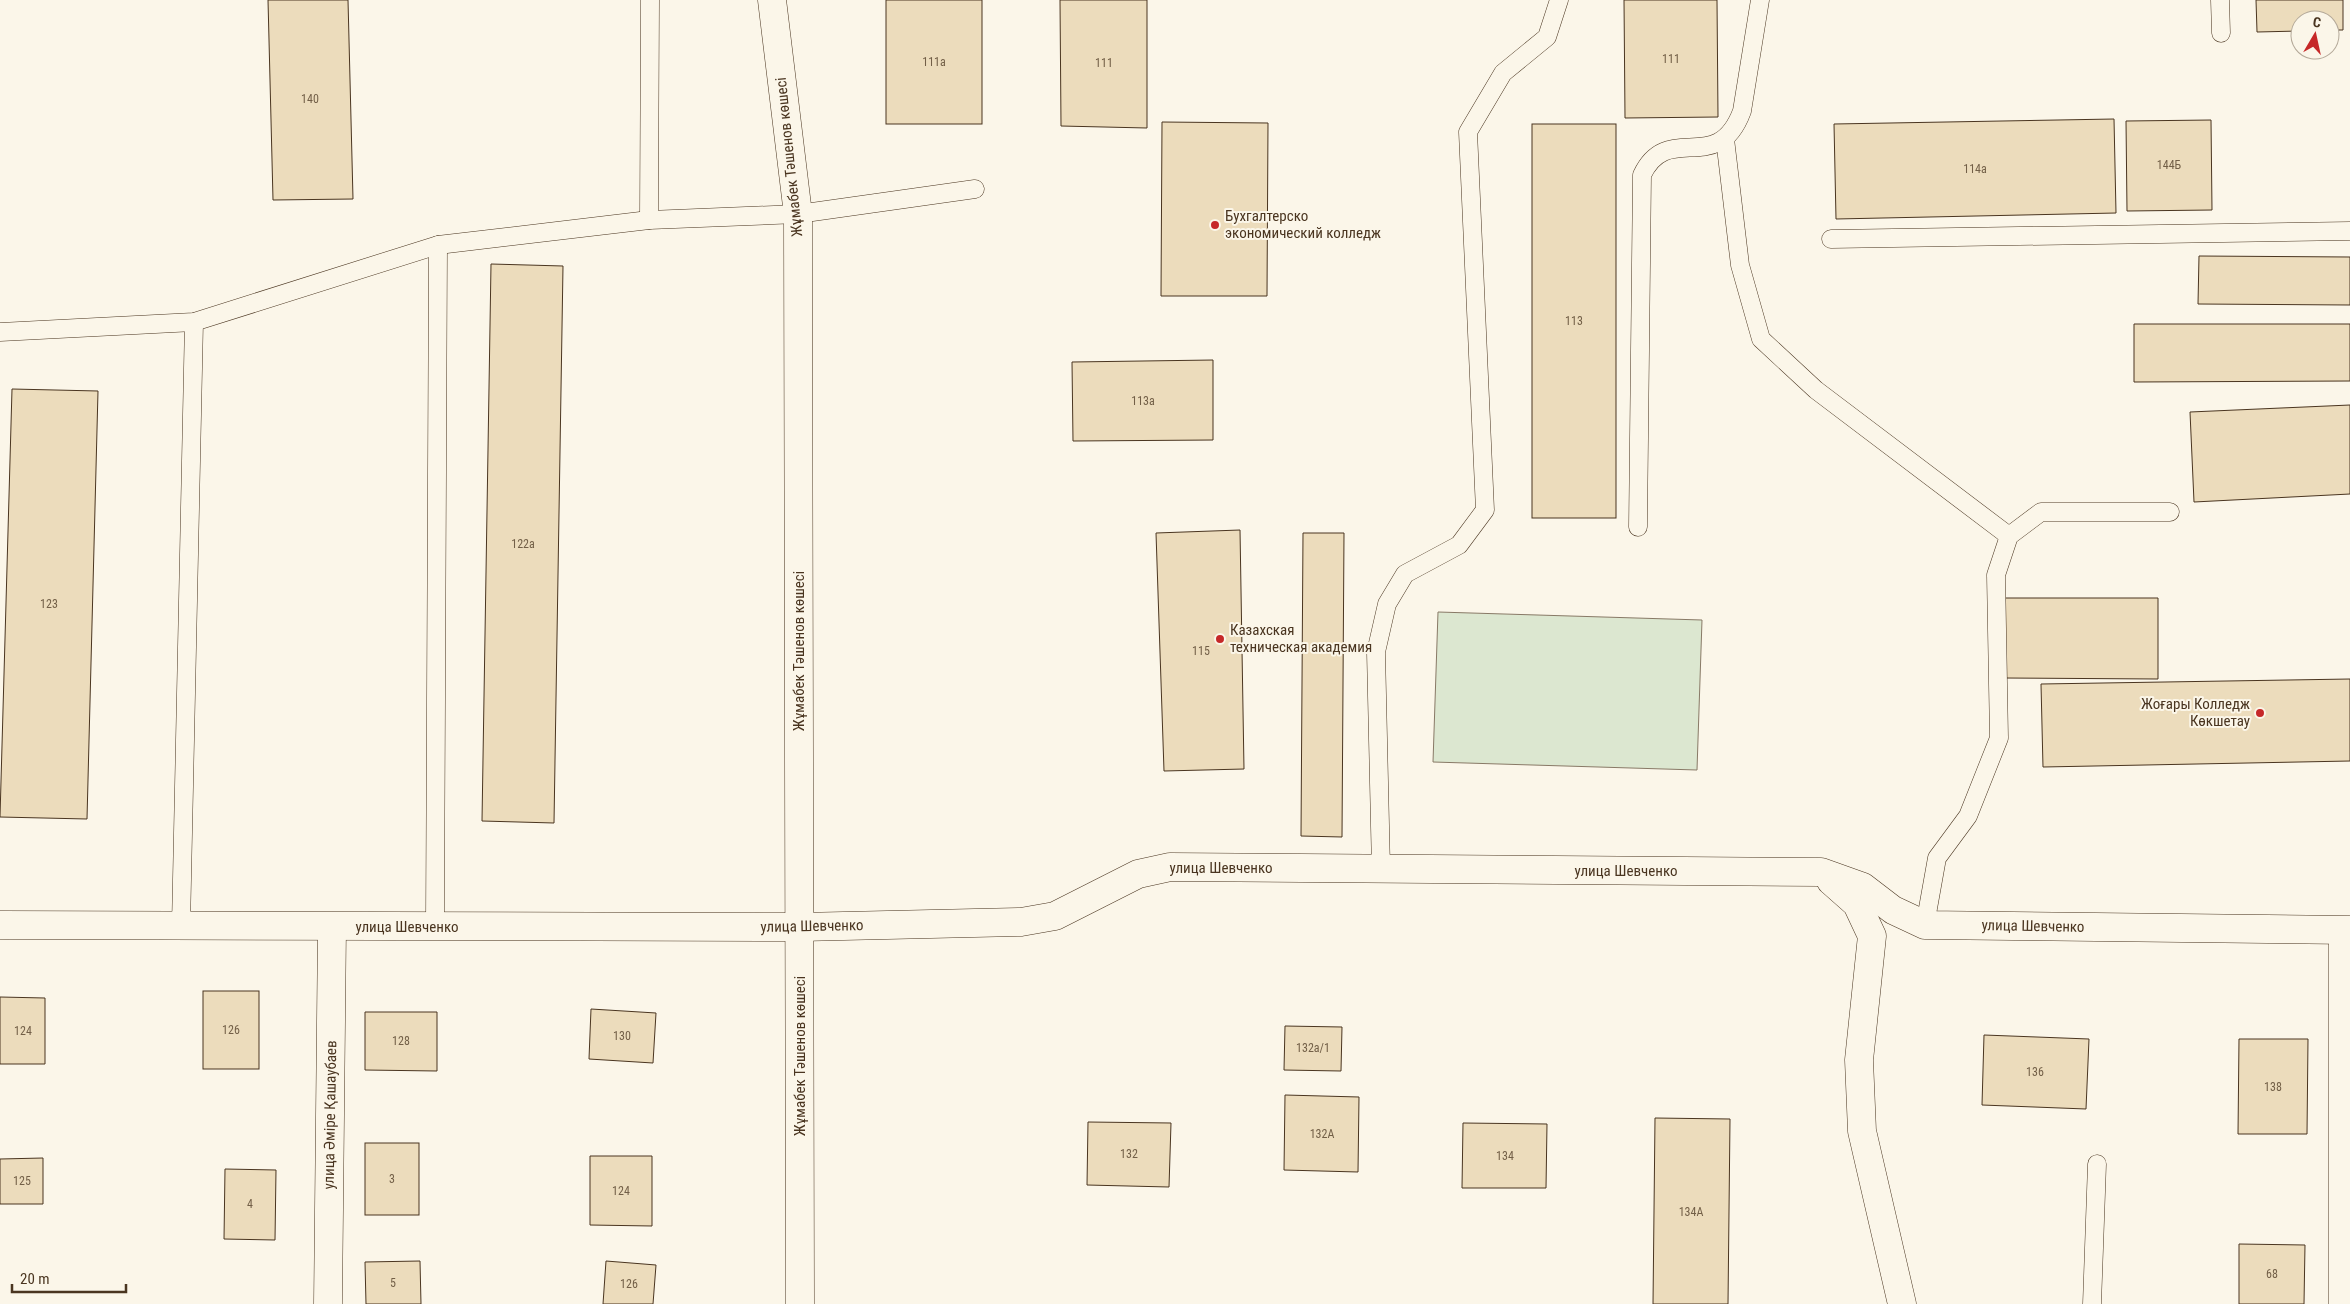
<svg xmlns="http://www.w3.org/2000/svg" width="2350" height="1304" font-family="'Roboto Condensed',sans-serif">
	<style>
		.green { fill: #dce7d0; stroke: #887966 }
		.building { fill: #ecdcbc; stroke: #4a3520 }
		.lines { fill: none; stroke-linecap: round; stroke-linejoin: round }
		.service-casing { stroke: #4a3520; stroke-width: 19 }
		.minor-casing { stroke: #4a3520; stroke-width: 29 }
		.secondary-casing { stroke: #4a3520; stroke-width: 29 }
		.service { stroke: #fbf6e9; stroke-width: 18 }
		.minor { stroke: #fbf6e9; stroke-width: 28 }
		.secondary { stroke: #fbf6e9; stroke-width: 28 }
		.poi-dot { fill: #c62828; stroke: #fbf6e9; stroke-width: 2 }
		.labels { text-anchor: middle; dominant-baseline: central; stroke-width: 4; stroke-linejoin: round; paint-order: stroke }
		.number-label { font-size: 12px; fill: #725f47 }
		.street-label { font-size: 15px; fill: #4a3520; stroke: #fbf6e9 }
		.poi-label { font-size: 15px; fill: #4a3520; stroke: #fbf6e9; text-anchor: start }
	</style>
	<rect width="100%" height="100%" fill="#fbf6e9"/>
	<polygon class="green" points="1438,612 1702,620 1697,770 1433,762"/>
	<g class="building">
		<polygon points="268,0 348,0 353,199 273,200"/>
		<rect x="886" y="0" width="96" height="124"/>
		<polygon points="1060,0 1147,0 1147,128 1061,126"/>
		<polygon points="1624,0 1717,0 1718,117 1625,118"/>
		<polygon points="2256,0 2343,0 2343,30 2330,30 2330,20 2300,20 2300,31 2257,32"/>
		<polygon points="2114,119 2116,213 1836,219 1834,124"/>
		<polygon points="2211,120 2212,210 2127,211 2126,121"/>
		<polygon points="1162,122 1268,123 1267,296 1161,296"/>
		<rect x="1532" y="124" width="84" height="394"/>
		<polygon points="2199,256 2350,257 2350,305 2198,304"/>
		<polygon points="491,264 563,266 554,823 482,821"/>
		<polygon points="2134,324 2350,324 2350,381 2134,382"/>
		<polygon points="1213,360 1213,440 1073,441 1072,362"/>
		<polygon points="12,389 98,391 87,819 0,817"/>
		<polygon points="2350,405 2350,494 2194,502 2190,412"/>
		<polygon points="1240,530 1244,769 1164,771 1156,533"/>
		<polygon points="1303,533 1344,533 1342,837 1301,836"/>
		<polygon points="2005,598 2158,598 2158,679 2005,678"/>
		<polygon points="2350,679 2350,761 2043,767 2041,684"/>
		<rect x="203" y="991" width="56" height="78"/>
		<polygon points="0,997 45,998 45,1064 0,1064"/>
		<polygon points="591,1009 656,1013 653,1063 589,1059"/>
		<polygon points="365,1012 437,1012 437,1071 365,1070"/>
		<polygon points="1285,1026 1342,1027 1341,1071 1284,1070"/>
		<polygon points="1984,1035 2089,1039 2086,1109 1982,1105"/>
		<polygon points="2239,1039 2308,1039 2307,1134 2238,1134"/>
		<polygon points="1285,1095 1359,1097 1358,1172 1284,1170"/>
		<polygon points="1655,1118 1730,1119 1728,1304 1653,1304"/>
		<polygon points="1088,1122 1171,1123 1169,1187 1087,1185"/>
		<polygon points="1463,1123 1547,1124 1546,1188 1462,1188"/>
		<rect x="365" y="1143" width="54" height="72"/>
		<polygon points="590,1156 652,1156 652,1226 590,1225"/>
		<polygon points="43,1158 43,1204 0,1204 0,1159"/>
		<polygon points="225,1169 276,1170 275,1240 224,1239"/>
		<polygon points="2239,1244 2305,1245 2304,1304 2239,1304"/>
		<polygon points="420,1261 421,1304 366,1304 365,1262"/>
		<polygon points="606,1261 656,1265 653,1304 603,1304"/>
	</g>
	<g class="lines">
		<g class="service-casing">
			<g id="service">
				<polyline points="2220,0 2221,33"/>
				<polyline points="1725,139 1740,265 1761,339 1816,390 2009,536"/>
				<polyline points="649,220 650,0"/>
				<polyline points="1831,239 2350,231"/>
				<polyline points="0,332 194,322 438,245 649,220 798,214 975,189"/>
				<path d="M1638,527L1642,175C1668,120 1717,178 1742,111L1760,0"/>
				<polyline points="1381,869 1376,652 1387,604 1405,574 1459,545 1485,510 1468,132 1503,73 1547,37 1559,0"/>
				<polyline points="1925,925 1937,858 1968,816 1999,738 1996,575 2009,536 2041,512 2170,512"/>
				<polyline points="181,926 194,322"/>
				<polyline points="435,927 438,245"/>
				<polyline points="2092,1304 2097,1164"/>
			</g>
		</g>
		<g class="minor-casing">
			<g id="minor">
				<polyline points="1831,881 1857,904 1872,936 1859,1060 1862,1131 1902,1304"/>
				<polyline points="0,925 800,927 1021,922 1055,916 1138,874 1170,867 1821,872 1863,887 1893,910 1925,925 2350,930"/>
				<polyline points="2343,931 2343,1304"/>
				<polyline points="328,1304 332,927"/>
			</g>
		</g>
		<g class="secondary-casing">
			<polyline id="secondary" points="772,0 798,214 800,1304"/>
		</g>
		<use href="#service" class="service"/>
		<use href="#minor" class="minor"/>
		<use href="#secondary" class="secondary"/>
	</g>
	<g class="poi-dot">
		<circle cx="1215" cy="225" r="5"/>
		<circle cx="1220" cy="639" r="5"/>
		<circle cx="2260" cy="713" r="5"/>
	</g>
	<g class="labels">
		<g class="number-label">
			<text x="1671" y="59">111</text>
			<text x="934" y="62">111а</text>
			<text x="1104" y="63">111</text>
			<text x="310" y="99">140</text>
			<text x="2169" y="165">144Б</text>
			<text x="1975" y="169">114а</text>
			<text x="1574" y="321">113</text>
			<text x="1143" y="401">113а</text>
			<text x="523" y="544">122а</text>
			<text x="49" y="604">123</text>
			<text x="1201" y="651">115</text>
			<text x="231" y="1030">126</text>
			<text x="23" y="1031">124</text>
			<text x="622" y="1036">130</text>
			<text x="401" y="1041">128</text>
			<text x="1313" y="1048">132а/1</text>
			<text x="2035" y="1072">136</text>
			<text x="2273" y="1087">138</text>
			<text x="1322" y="1134">132А</text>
			<text x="1129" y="1154">132</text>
			<text x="1505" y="1156">134</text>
			<text x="392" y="1179">3</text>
			<text x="22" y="1181">125</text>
			<text x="621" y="1191">124</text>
			<text x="250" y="1204">4</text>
			<text x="1691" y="1212">134А</text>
			<text x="2272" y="1274">68</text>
			<text x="393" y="1283">5</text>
			<text x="629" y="1284">126</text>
		</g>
		<g class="street-label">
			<text transform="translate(789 157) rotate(-96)">Жұмабек Тәшенов көшесі</text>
			<text transform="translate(799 651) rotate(-90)">Жұмабек Тәшенов көшесі</text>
			<text x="1221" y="868">улица Шевченко</text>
			<text x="1626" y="871">улица Шевченко</text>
			<text transform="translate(812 926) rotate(-1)">улица Шевченко</text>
			<text transform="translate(2033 926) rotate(1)">улица Шевченко</text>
			<text x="407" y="927">улица Шевченко</text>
			<text transform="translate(800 1056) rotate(-90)">Жұмабек Тәшенов көшесі</text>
			<text transform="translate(330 1115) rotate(-89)">улица Әміре Қашаубаев</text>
		</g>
		<g class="poi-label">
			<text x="1225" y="216">Бухгалтерско<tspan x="1225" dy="17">экономический колледж</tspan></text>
			<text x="1230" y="630">Казахская<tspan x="1230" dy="17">техническая академия</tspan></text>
			<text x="2250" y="704" text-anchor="end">Жоғары Колледж<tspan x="2250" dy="17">Көкшетау</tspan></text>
		</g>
	</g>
	<g transform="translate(2315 35) rotate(9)"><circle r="24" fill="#fbf6e9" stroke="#b4a999"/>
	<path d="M0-4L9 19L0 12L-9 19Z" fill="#c62828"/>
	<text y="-8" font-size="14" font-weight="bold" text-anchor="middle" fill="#4a3520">С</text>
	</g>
	<path d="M12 1284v8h114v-8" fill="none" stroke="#4a3520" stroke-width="2.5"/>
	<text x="20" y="1284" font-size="15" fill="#4a3520" stroke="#fbf6e9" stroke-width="4" paint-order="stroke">20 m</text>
</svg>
